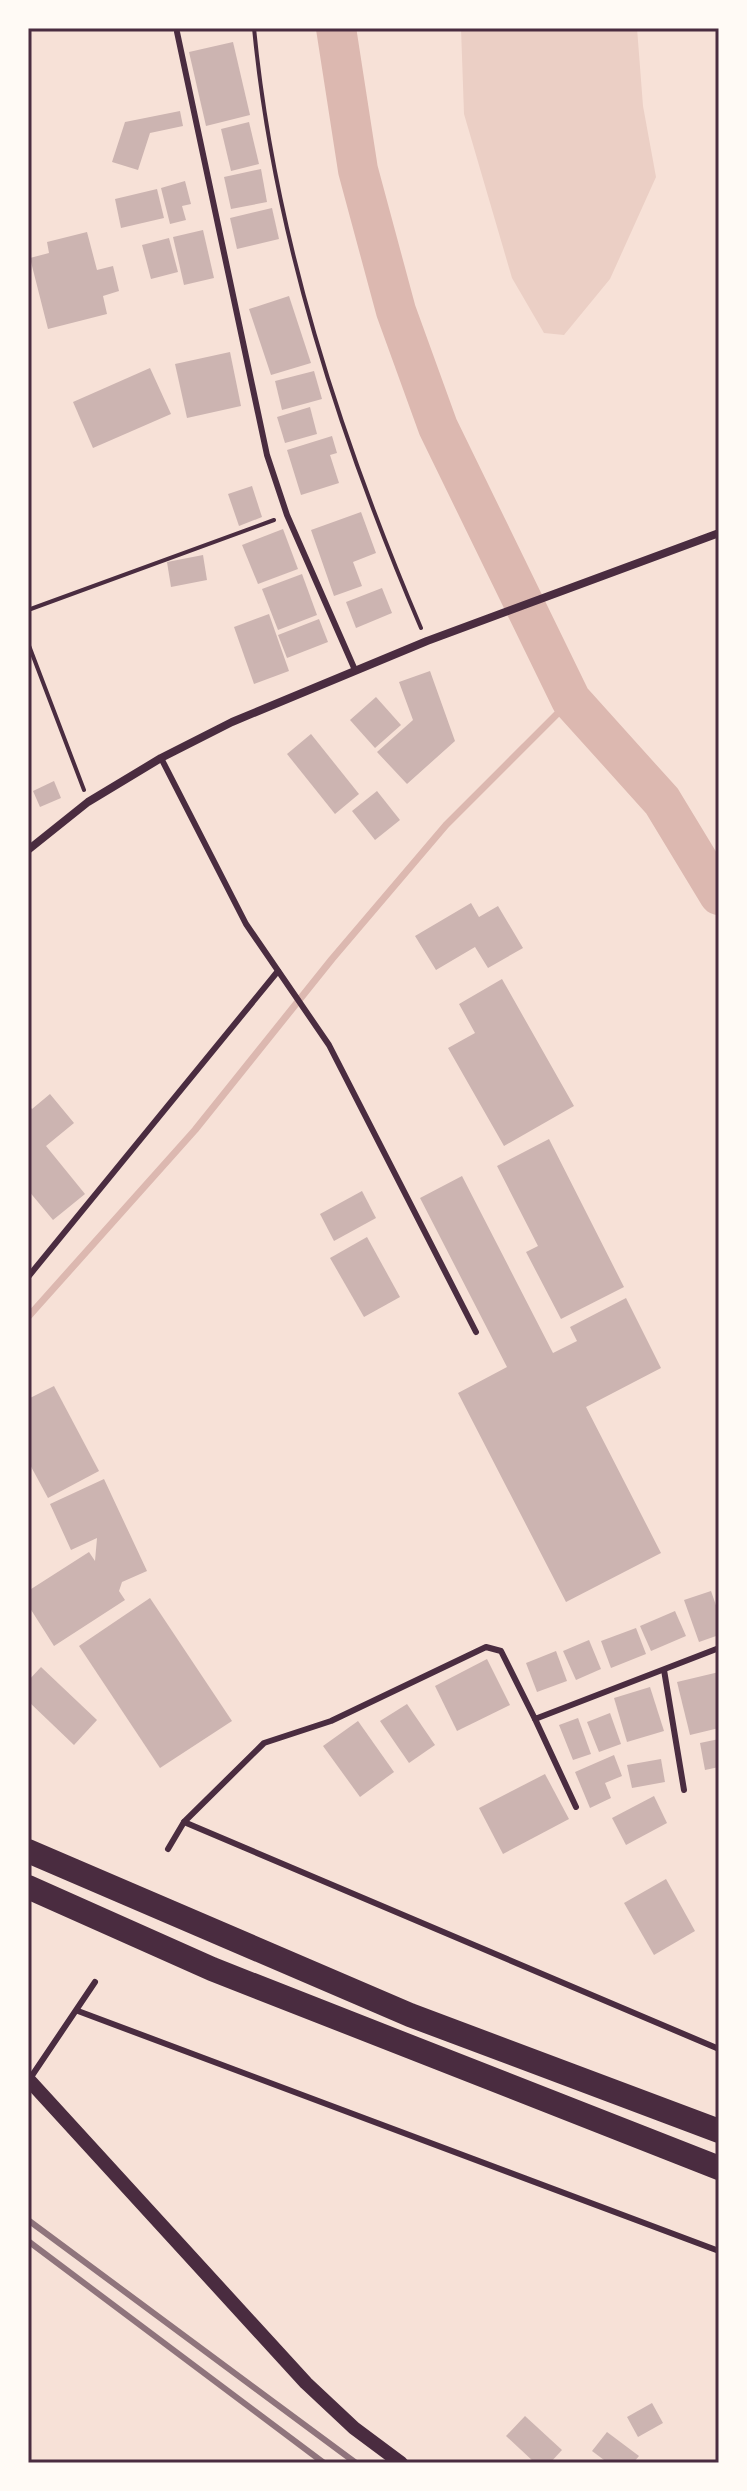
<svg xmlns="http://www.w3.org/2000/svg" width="747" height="2491" font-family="'Roboto Condensed',sans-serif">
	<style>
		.green { fill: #ebcfc5 }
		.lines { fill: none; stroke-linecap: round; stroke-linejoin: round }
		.stream { stroke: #dcb8b0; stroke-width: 7 }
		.river { stroke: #dcb8b0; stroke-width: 40 }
		.building { fill: #ccb4b1 }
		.path { stroke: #4a2c40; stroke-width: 4 }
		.service { stroke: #4a2c40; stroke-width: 6 }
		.minor { stroke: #4a2c40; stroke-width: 8 }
		.tertiary { stroke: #4a2c40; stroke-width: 14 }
		.motorway { stroke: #4a2c40; stroke-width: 24 }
		.rail { stroke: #8f747c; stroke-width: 6 }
		.neatline { fill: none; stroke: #4a2c40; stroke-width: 3 }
	</style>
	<rect width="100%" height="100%" fill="#f7e1d7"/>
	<polygon class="green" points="461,28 637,28 643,106 656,177 610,279 564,335 544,333 512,278 464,114"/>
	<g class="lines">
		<polyline class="stream" points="28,1317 195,1130 332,959 446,825 571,700"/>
		<polyline class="river" points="336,28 358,170 396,311 438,427 571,700 662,801 719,895"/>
	</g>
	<g class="building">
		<polygon points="233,42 250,115 206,126 189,52"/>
		<polygon points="180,111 183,126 150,133 138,170 112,162 125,122"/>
		<polygon points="249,122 259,164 231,171 221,129"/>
		<polygon points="261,169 267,202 231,209 224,177"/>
		<polygon points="185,181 191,204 182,206 186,220 170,224 161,188"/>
		<polygon points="157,189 164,218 121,228 115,199"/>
		<polygon points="272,208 279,239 237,249 230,218"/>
		<polygon points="203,230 214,278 184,285 173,237"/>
		<polygon points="87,232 97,270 113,266 119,291 103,296 107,314 48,329 30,258 49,253 47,242"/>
		<polygon points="169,238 178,272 151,279 142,245"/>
		<polygon points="289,296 311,363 271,375 249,309"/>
		<polygon points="230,352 241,406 187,418 175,364"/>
		<polygon points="150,368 171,414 93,448 73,402"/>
		<polygon points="314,371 322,399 282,410 275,381"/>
		<polygon points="310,407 317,434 285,443 277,417"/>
		<polygon points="332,436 337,453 330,455 339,483 301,495 287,450"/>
		<polygon points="252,486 262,517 239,526 228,494"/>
		<polygon points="361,512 376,553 353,562 362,586 334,596 311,530"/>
		<polygon points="283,529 298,569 258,584 242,545"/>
		<polygon points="203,555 207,580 171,587 167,562"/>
		<polygon points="302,574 317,615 278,630 262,589"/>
		<polygon points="382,588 392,613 356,628 346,602"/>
		<polygon points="269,614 289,671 254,684 234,627"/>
		<polygon points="319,619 328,642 287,658 278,635"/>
		<polygon points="430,671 455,741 407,784 377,752 413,720 399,682"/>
		<polygon points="376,697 401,725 375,748 350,720"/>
		<polygon points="311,734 359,794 335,814 287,754"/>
		<polygon points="54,781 61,798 40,807 33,791"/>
		<polygon points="377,791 400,820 375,840 352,811"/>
		<polygon points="471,903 479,917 498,906 523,948 488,968 475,947 436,970 415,936"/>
		<polygon points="502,979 574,1106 504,1146 448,1048 475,1033 459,1004"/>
		<polygon points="50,1094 74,1123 46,1146 85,1194 53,1220 28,1190 28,1105 32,1109"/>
		<polygon points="549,1139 624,1287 561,1319 526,1252 538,1246 497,1166"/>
		<polygon points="462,1176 553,1353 577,1341 570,1327 626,1298 661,1368 586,1407 661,1553 566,1602 458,1393 507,1367 420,1198"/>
		<polygon points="362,1191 376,1218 334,1241 320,1214"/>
		<polygon points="367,1237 400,1297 364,1317 330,1258"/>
		<polygon points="54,1386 99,1471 48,1498 28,1461 28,1399"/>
		<polygon points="104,1479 147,1571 122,1582 119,1591 125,1600 54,1646 28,1605 28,1591 89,1552 95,1561 97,1538 71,1550 50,1504"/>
		<polygon points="711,1591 719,1614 719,1635 699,1642 684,1600"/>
		<polygon points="150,1598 232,1721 160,1768 79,1646"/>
		<polygon points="675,1611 686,1636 651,1651 640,1626"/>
		<polygon points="636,1628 646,1654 611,1668 601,1641"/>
		<polygon points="589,1640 601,1669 576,1680 563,1651"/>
		<polygon points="556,1651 567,1681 537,1692 526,1663"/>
		<polygon points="487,1659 510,1705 457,1731 435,1686"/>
		<polygon points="41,1667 97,1720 74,1745 28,1701 28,1681"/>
		<polygon points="719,1672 719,1728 690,1735 677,1682"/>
		<polygon points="650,1687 664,1731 627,1742 614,1698"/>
		<polygon points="407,1704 435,1745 409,1763 380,1721"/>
		<polygon points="610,1713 621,1744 599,1752 587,1722"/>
		<polygon points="578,1718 591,1754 573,1760 559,1725"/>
		<polygon points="358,1721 394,1772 360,1797 323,1746"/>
		<polygon points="719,1739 719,1767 705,1770 700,1743"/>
		<polygon points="614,1755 622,1776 605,1783 611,1798 590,1808 575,1772"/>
		<polygon points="661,1759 665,1782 632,1788 627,1765"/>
		<polygon points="545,1774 569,1819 503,1854 479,1808"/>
		<polygon points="654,1796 667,1823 626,1845 612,1818"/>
		<polygon points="666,1879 695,1931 654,1955 624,1903"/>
		<polygon points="652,2403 663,2423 638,2437 627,2417"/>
		<polygon points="525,2416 562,2450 550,2463 535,2463 506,2436"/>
		<polygon points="607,2432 639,2456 633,2463 608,2463 592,2451"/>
	</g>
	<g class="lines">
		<g class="path">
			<path d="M254,28C274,235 340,438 421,628"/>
			<polyline points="28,610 274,520"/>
			<polyline points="28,643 84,790"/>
		</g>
		<g class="service">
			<polyline points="177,32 267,455 287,515 355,670"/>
			<polyline points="161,758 246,924 329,1045 476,1332"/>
			<polyline points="28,1277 278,971"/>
			<polyline points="664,1670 684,1790"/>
			<polyline points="535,1719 576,1807"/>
			<polyline points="184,1822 719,2049"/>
			<polyline points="168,1849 184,1822 264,1743 331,1721 486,1647 501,1651 535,1719 719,1648"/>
			<polyline points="78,2011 719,2251"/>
			<polyline points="29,2080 95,1982"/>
		</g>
		<polyline class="minor" points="28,850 88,802 161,758 232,722 427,641 719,533"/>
		<polyline class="tertiary" points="28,2079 306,2383 354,2428 401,2463"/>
		<g class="motorway">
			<polyline points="28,1851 410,2015 719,2131"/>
			<polyline points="28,1887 212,1969 719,2168"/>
		</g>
		<g class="rail">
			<polyline points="28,2220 356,2463"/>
			<polyline points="28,2241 324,2463"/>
		</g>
	</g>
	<rect width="747" height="2491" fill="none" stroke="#fffaf5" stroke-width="60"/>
	<rect x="30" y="30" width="687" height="2431" class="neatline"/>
</svg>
